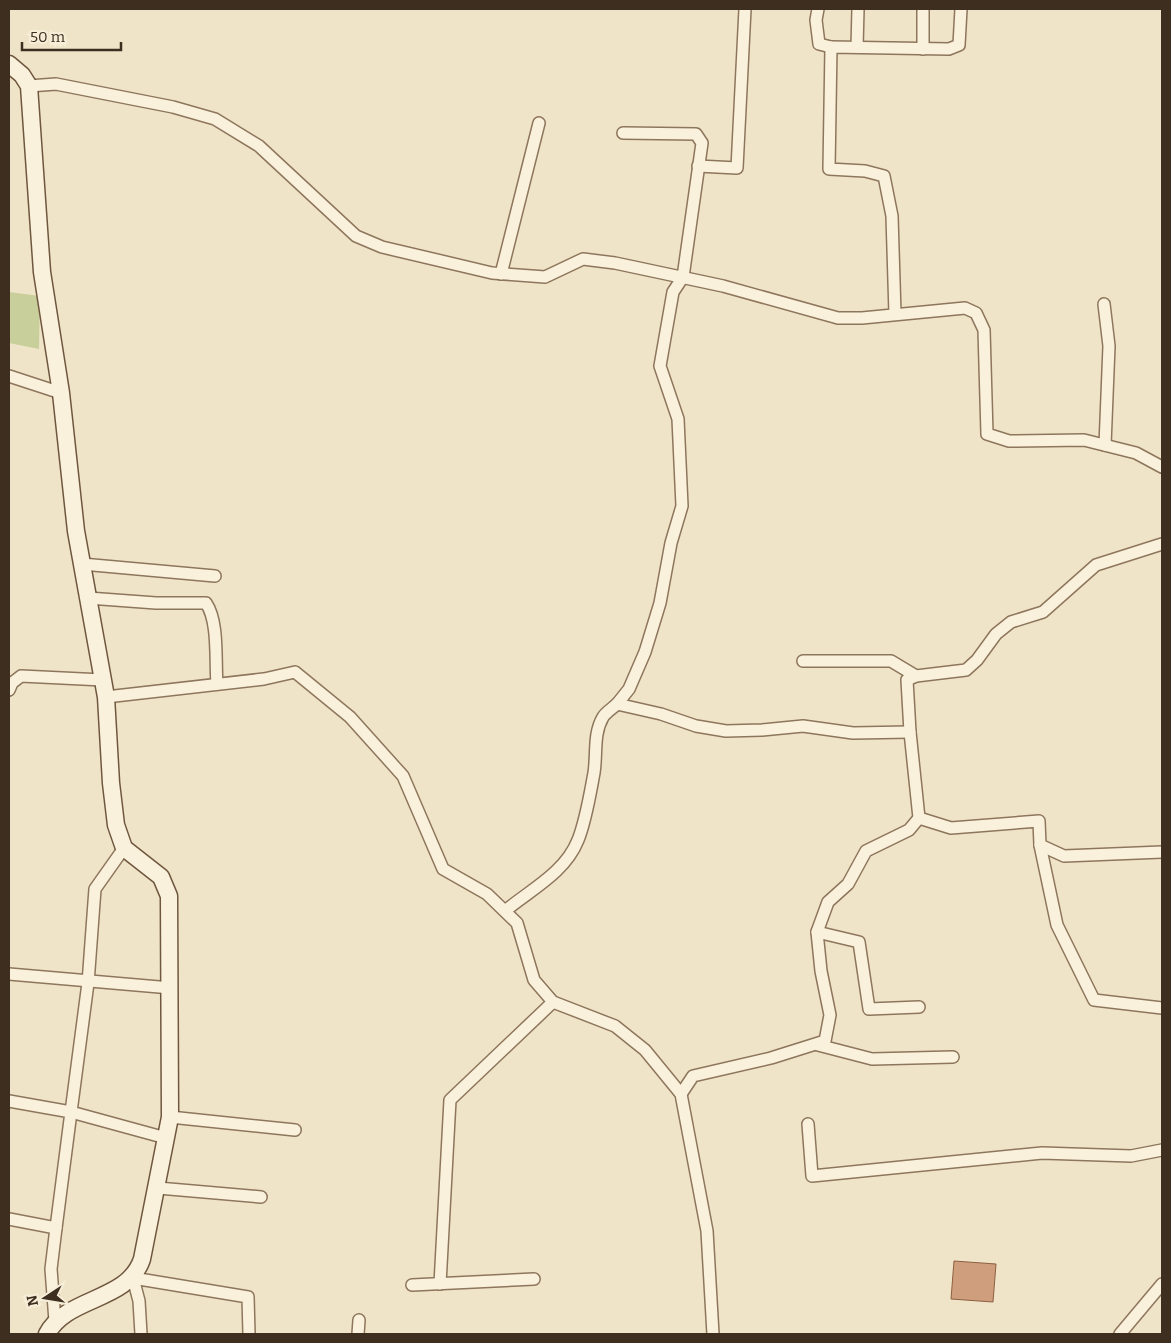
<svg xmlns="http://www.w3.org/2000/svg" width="1171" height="1343" font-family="Bitter,serif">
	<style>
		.green { fill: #c9cf9b }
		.building { fill: #cf9f7d; stroke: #8d5f41 }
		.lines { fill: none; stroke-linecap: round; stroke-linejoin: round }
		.street-casing { stroke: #8d765c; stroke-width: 14 }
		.secondary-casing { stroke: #6f573f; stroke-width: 19 }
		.street { stroke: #faf1dc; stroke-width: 11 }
		.secondary { stroke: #faf1dc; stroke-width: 16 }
	</style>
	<rect width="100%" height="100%" fill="#f0e4c8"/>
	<polygon class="green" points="9,292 40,296 39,349 9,343"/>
	<polygon class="building" points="954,1261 996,1264 993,1302 951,1299"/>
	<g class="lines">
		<g class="street-casing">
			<g id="street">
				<polyline points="818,9 816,20 819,44 831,47"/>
				<polyline points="857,47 858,9"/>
				<polyline points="923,49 923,9"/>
				<polyline points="29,86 56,84 173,107 215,119 259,146 356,236 382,247 492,273 545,277 583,259 615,263 723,286 838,318 862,318 965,308 976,313 984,330 987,434 1009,441 1084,440 1136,453 1162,467"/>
				<polyline points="698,166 737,168 745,9"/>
				<polyline points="501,274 539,123"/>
				<polyline points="1104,304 1109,346 1105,445"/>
				<polyline points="895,314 892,216 884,176 865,171 829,169 831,47 949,49 959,45 961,9"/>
				<polyline points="9,376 61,393"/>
				<polyline points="82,564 215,576"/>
				<path d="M88,598L156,603H206C219,622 215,661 217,684"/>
				<polyline points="803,661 891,661 916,676"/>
				<polyline points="9,690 12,683 21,676 103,680"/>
				<polyline points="106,697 264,679 295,672 350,717 403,776 443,869 487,894 517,923 534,980 553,1002 615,1026 645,1050 681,1094 707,1231 713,1334"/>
				<polyline points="617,704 629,689 645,652 660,603 671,543 682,506 678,419 660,366 673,292 683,277 702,143 696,134 623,133"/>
				<polyline points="919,818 951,828 1039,821 1040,845 1064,856 1162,852"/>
				<polyline points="1040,845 1057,925 1094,1000 1162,1008"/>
				<polyline points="124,848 95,889 88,983 71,1112 166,1138"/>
				<path d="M505,911C530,890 565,873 578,840C586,820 590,794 594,773C597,754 593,734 603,717C606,712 613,708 617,704L661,714L696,726L726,731L762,730L803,726L853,733L910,732"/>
				<polyline points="817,932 859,942 869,1009 919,1007"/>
				<polyline points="9,974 171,988"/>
				<polyline points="818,1045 872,1059 953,1057"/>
				<polyline points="681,1094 693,1076 771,1058 825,1041 830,1015 821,971 817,932 828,902 848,884 866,851 909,830 919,818 910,732 907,680 916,676 966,670 977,660 996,634 1011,622 1043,612 1096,565 1162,544"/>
				<polyline points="9,1101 71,1112 56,1228 9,1219"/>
				<polyline points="170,1117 295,1130"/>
				<polyline points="808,1124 812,1176 1042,1153 1131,1156 1162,1150"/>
				<polyline points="158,1188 261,1197"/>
				<polyline points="440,1284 450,1100 553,1002"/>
				<polyline points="412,1285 534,1279"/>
				<polyline points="55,1321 51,1269 56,1228"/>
				<polyline points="141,1334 139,1301 133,1278 248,1297 249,1334"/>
				<polyline points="358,1334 359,1320"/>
				<polyline points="1120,1334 1162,1284"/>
			</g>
		</g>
		<g class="secondary-casing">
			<path id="secondary" d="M9,64L22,75L29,86L42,272L61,393L76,531L106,697L111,783L116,825L124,848L161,877L169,896L170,1117L142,1259C128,1302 67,1296 47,1334"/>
		</g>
		<use href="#street" class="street"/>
		<use href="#secondary" class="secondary"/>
	</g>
	<rect width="1171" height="1343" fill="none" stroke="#3d2e20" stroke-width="20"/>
	<g transform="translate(45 1298) rotate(258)" stroke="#f7eed8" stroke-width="4" paint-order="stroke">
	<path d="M0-4L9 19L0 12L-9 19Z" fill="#3d2e20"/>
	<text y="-8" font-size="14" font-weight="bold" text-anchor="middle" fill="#3d2e20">N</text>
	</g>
	<path d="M22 42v8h99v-8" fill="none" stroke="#3d2e20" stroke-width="2.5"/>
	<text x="30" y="42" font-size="15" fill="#3d2e20" stroke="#f7eed8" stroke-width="4" paint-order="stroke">50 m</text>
</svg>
